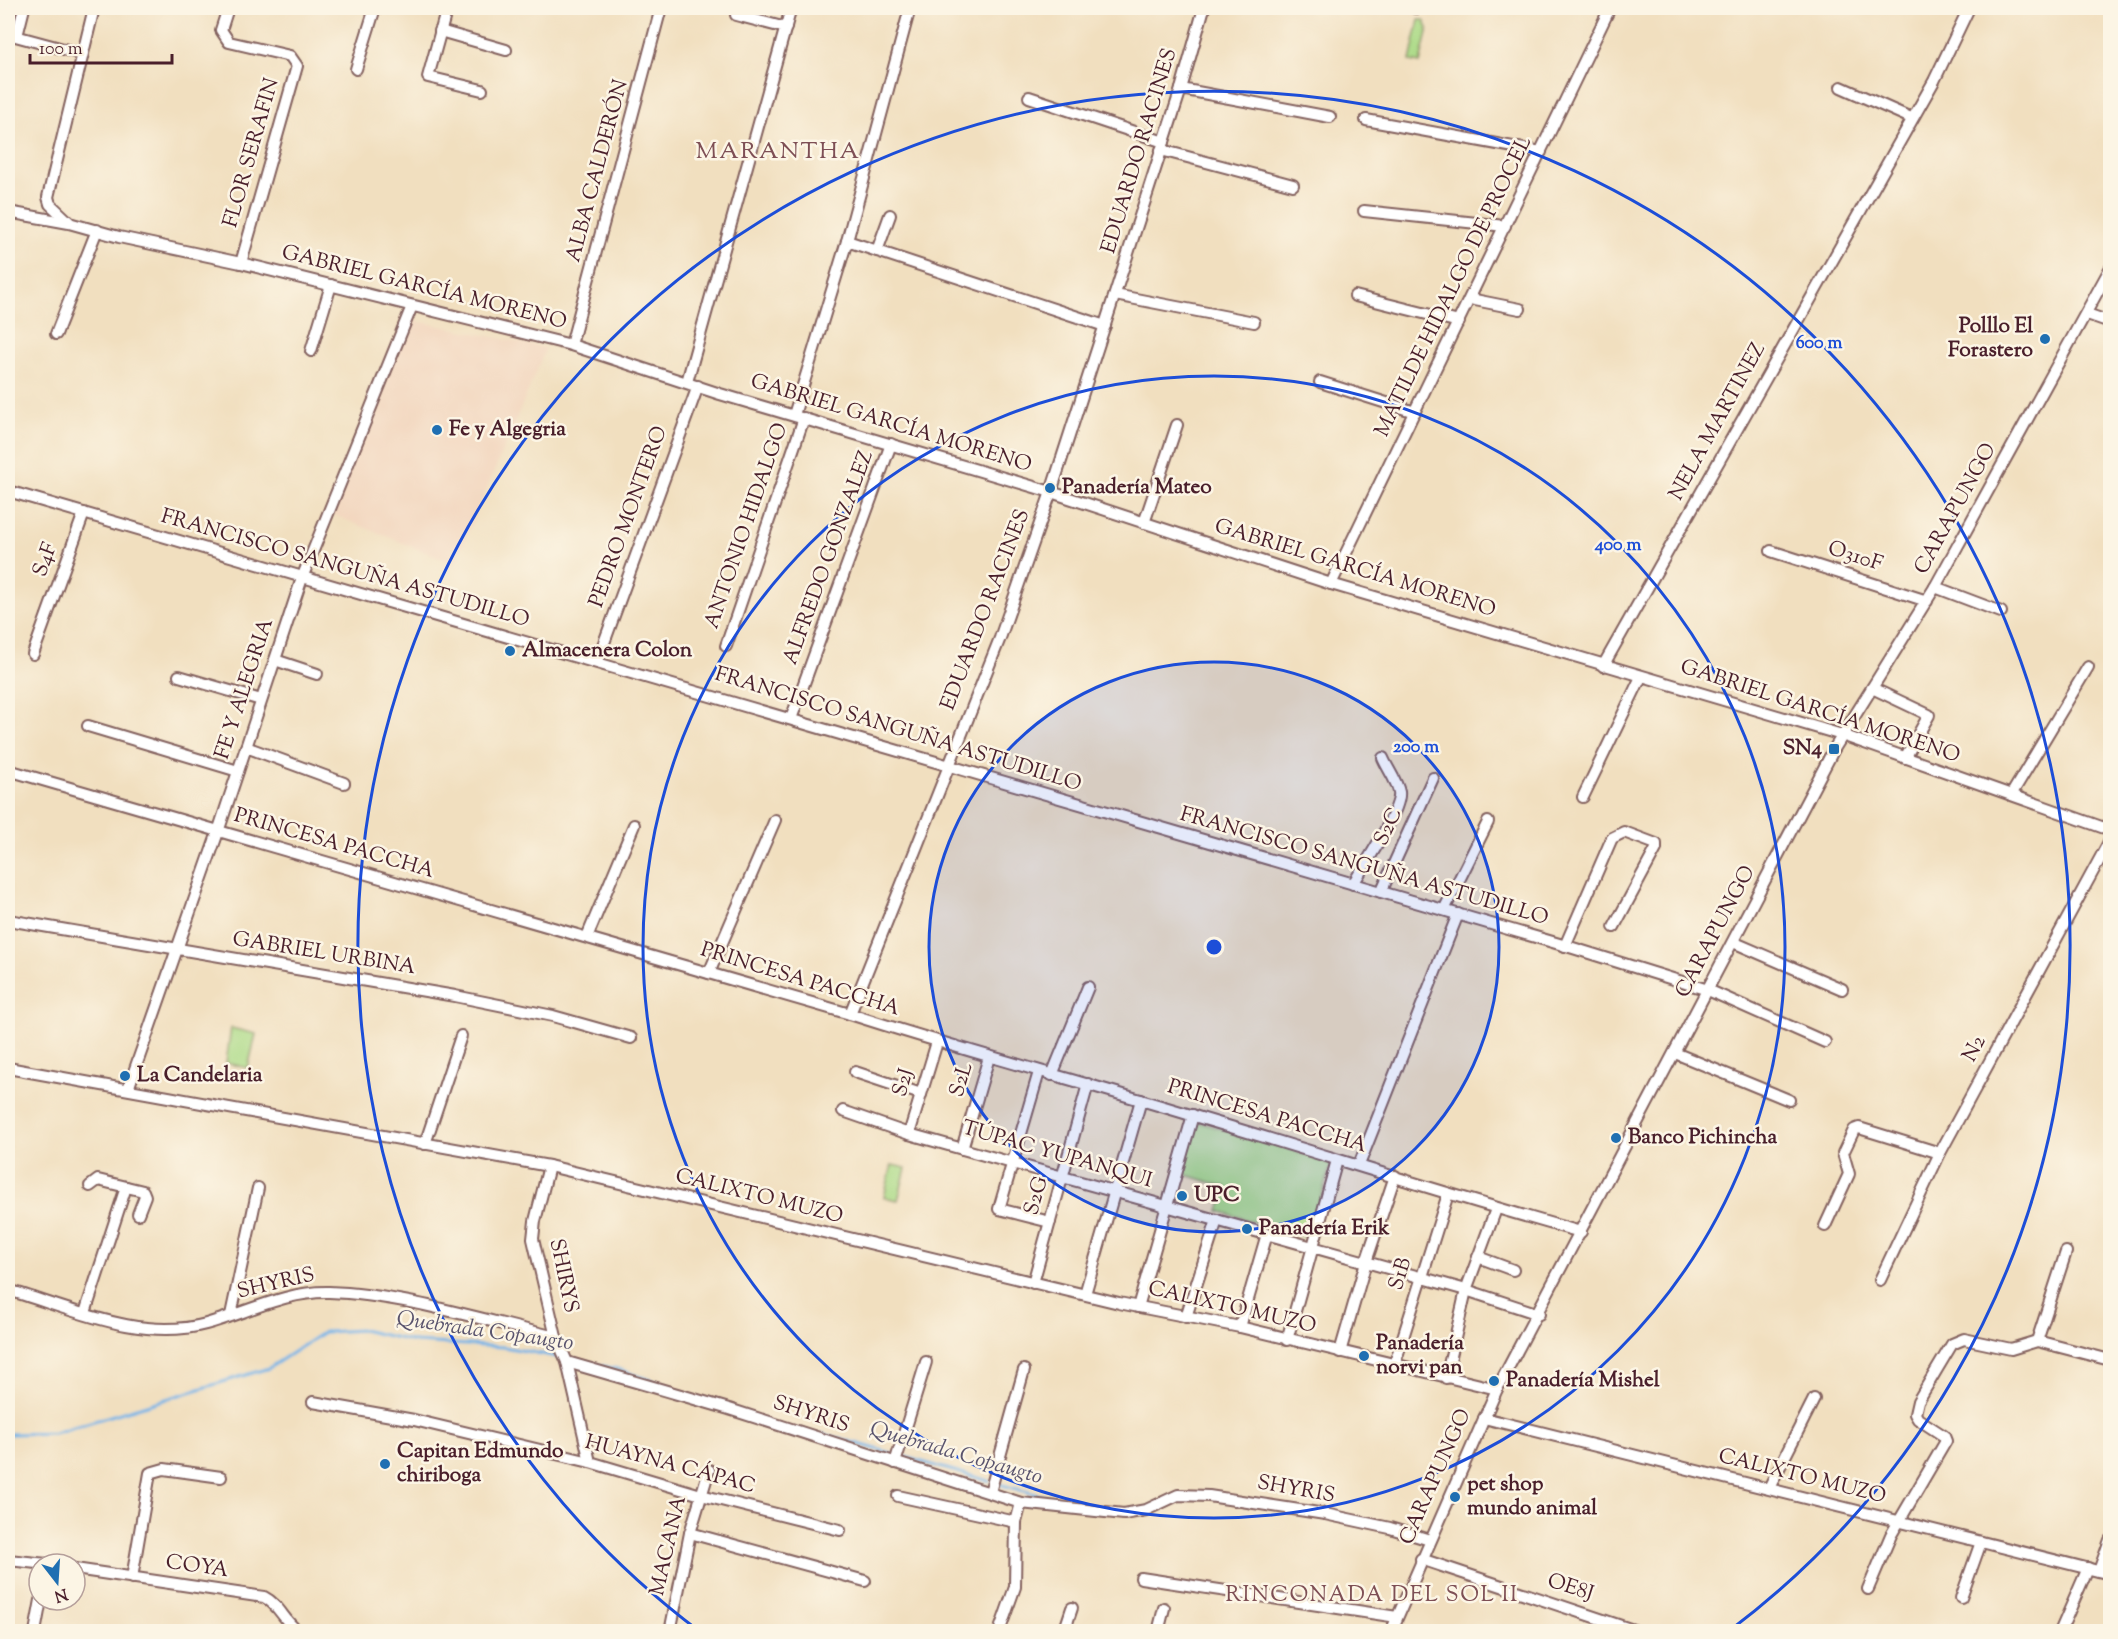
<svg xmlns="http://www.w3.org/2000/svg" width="2118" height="1639" font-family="'Sorts Mill Goudy',serif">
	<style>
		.built { fill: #f2d5bd }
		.green { fill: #acda87; stroke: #7b7c59; stroke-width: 1.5 }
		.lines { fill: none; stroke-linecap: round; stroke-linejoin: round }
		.stream { stroke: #74b4e8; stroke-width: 3 }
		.minor-casing { stroke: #84625f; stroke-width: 14 }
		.minor { stroke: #fff; stroke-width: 10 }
		.ring { fill: none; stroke: #1d4ed8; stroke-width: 3 }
		.poi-dot { fill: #1f6fb2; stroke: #fcf5e5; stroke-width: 2 }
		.labels { text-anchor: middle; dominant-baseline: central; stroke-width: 5; stroke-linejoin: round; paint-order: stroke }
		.street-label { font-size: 21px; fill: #4a1f2b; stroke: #fcf5e5 }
		.poi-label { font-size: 21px; font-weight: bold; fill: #4a1f2b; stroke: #fcf5e5; text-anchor: start }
		.water-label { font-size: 22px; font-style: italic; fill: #59536d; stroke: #fcf5e5 }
		.neighbourhood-label { font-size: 22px; letter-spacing: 1.5px; fill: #7e4f55; stroke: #fcf5e5 }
		.quarter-label { font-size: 24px; letter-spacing: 1.5px; fill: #7e4f55; stroke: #fcf5e5 }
		.centre { fill: #1d4ed8; stroke: #fcf5e5; stroke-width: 3 }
		.ring-label { font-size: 18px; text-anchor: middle; font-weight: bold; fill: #1d4ed8; stroke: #fcf5e5; stroke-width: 5; stroke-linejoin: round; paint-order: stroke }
	</style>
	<rect width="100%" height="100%" fill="#fcf5e5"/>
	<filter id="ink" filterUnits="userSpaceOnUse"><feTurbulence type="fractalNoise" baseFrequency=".0167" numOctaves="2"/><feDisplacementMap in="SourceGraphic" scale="12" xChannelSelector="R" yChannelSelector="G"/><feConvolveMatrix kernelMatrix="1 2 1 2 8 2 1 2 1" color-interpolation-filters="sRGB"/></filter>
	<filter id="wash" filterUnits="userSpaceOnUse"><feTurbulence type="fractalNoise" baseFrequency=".008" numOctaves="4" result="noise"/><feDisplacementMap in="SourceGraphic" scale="24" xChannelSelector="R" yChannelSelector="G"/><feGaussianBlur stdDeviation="1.35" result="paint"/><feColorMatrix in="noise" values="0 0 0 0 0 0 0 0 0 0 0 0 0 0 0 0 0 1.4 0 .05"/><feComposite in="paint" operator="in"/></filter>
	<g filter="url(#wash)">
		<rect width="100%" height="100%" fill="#f1dfbf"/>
		<polygon class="built" points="407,319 546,348 455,564 329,513"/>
		<g class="green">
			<polygon points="1419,20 1424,20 1428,28 1420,63 1410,61"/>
			<polygon points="231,1028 256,1034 248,1068 226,1063"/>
			<polygon points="1196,1121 1332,1162 1308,1239 1219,1211 1226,1187 1180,1173"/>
			<polygon points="892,1165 906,1168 898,1200 884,1197"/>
		</g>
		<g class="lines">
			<g class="stream">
				<polyline points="593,1364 617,1369 667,1386"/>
				<polyline points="8,1434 54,1433 269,1368 324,1332 362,1330 415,1342 504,1347 563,1358"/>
				<polyline points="823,1434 894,1454"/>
				<polyline points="901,1456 989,1481"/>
				<polyline points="996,1483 1067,1503"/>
			</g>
		</g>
	</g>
	<g filter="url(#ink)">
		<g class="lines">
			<g class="minor-casing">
				<g id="minor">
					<polyline points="228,8 221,30 229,42 290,56 297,66 241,263"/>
					<polyline points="447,8 428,77 482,90"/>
					<polyline points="1415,8 1418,8"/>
					<polyline points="736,15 786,28"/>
					<polyline points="440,31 506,50"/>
					<polyline points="8,34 82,54"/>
					<polyline points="17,36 24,8"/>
					<polyline points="356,69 375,8"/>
					<polyline points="1841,87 1911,118"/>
					<polyline points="1181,89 1330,117"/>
					<polyline points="1029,97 1164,142"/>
					<polyline points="1366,120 1541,152"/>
					<polyline points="1161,150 1293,185"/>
					<polyline points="1364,211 1505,226"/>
					<polyline points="8,212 69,223 119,237 241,263 571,345 720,394 1051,492 1331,584 1842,735 2110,830"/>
					<polyline points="69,222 50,204 48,197 94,8"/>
					<polyline points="847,241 1105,326"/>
					<polyline points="877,251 890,215"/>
					<polyline points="1115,295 1254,322"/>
					<polyline points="1355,296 1459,322"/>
					<polyline points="1470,299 1520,309"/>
					<polyline points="2087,314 2110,322"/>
					<polyline points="56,334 97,230"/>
					<polyline points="571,345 661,8"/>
					<polyline points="311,351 331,285"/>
					<polyline points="687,382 791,8"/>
					<polyline points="1320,382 1415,412"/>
					<polyline points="794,415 847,241 910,8"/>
					<polyline points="8,491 1573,948 1708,990 1825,1042"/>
					<polyline points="1144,523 1177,425"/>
					<polyline points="1771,551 1927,601"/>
					<polyline points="1331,584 1610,8"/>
					<polyline points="1935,587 2001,612"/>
					<polyline points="726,646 804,418"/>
					<polyline points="33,654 84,513"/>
					<polyline points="275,660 317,674"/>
					<polyline points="597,662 698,386"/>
					<polyline points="1603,666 1934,81 1969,8"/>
					<polyline points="179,676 261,700"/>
					<polyline points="1872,688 1929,715 1905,758"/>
					<polyline points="791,719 891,444"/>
					<polyline points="88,726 238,771"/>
					<polyline points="246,747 344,783"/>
					<path d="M8,770L850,1014C964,1051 1080,1081 1194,1116C1323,1154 1451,1196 1581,1232"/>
					<polyline points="2011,795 2088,667"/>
					<polyline points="1583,797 1641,677"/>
					<path d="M1353,884C1363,867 1402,810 1399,792C1397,781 1387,768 1383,758"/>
					<polyline points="1381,892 1433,778"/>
					<polyline points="1444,910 1488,822"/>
					<polyline points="8,920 455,996 553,1016 631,1038"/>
					<polyline points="587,937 634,825"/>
					<polyline points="1733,942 1842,989"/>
					<polyline points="1565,946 1612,838 1624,832 1656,844 1656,849 1614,927"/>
					<polyline points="709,973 775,820"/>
					<polyline points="850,1014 1000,638 1051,492 1181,89 1204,8"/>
					<polyline points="1675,1053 1789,1100"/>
					<polyline points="8,1068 549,1166 1119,1303 1240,1327 1497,1389"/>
					<polyline points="855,1072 921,1094"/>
					<polyline points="1039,1072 999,1209 1050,1222"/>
					<polyline points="1052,1075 1088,987"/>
					<polyline points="128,1089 218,832 302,578 412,306"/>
					<polyline points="843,1111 909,1134 1466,1290 1539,1314"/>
					<polyline points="909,1134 937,1042"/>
					<polyline points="425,1144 461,1036"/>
					<polyline points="962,1149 989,1057"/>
					<polyline points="1359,1165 1458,914"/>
					<polyline points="549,1166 535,1221 533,1239 556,1337 567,1362 590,1462"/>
					<polyline points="90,1186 98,1180 143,1191 145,1196 138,1214"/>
					<polyline points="1825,1226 1849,1174 1843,1153 1854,1130 1859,1128 1940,1153"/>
					<polyline points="1478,1257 1513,1270"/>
					<polyline points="1880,1280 1940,1153 2110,840"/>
					<polyline points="1033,1283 1088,1084"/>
					<path d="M8,1290C70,1308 140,1342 206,1324C246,1313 286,1291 329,1292C400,1294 486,1321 556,1337"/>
					<polyline points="1085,1294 1141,1100"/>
					<polyline points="1138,1307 1193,1115"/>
					<polyline points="85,1313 126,1187"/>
					<polyline points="231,1315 258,1188"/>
					<polyline points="1186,1317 1217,1220"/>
					<polyline points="1240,1327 1267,1234"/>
					<polyline points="1287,1340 1337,1160"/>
					<polyline points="2037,1341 2066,1252"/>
					<polyline points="1340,1352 1366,1262 1395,1176"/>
					<polyline points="567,1362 729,1409 1021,1503 1124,1514 1146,1510 1178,1495 1209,1496 1325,1514 1390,1528 1430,1540"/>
					<polyline points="1394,1366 1448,1194"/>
					<polyline points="1446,1378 1466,1290 1496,1209"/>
					<polyline points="313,1402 414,1420 590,1462 701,1495 840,1530"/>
					<polyline points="1484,1418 2110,1574"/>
					<polyline points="895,1463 926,1362"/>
					<polyline points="1769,1488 1814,1399"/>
					<polyline points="990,1492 1024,1370"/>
					<polyline points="898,1496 1016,1522"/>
					<polyline points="690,1533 865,1581"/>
					<polyline points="1421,1559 1639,1632"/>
					<polyline points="8,1560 47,1564"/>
					<path d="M75,1569L264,1597C280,1605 284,1622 299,1632"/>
					<polyline points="2099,1571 2110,1540"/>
					<polyline points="132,1578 150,1473 164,1469 221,1477"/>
					<polyline points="1141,1578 1397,1617"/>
					<polyline points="1868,1589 1891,1535 1946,1441 1944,1436 1918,1419 1915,1414 1918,1401 1952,1344 1964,1339 2011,1349 2037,1341 2110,1360"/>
					<polyline points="1961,1598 1981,1542"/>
					<polyline points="35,1632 41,1600"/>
					<polyline points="670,1632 690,1533 709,1470"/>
					<polyline points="999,1632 1015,1587 1016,1522 1021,1503"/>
					<polyline points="1064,1632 1072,1608"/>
					<polyline points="1158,1632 1164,1608"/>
					<polyline points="1391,1632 1497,1389 1834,749 1935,587 2110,269"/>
					<polyline points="2060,1632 2088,1568"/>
				</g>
			</g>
			<use href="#minor" class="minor"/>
		</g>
	</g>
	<circle cx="1214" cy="947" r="285" fill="#1d4ed8" fill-opacity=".12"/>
	<g class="ring">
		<circle cx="1214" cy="947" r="285"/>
		<circle cx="1214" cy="947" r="571"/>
		<path d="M699 1631A856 856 0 1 1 1729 1631"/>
	</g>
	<g class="poi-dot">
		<circle cx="2045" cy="339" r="6"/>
		<circle cx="437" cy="430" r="6"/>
		<circle cx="1050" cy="488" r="6"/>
		<circle cx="510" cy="651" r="6"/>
		<rect x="1828" y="743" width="12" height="12" rx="3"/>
		<circle cx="125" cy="1076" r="6"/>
		<circle cx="1616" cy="1138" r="6"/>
		<circle cx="1182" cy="1196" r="6"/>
		<circle cx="1247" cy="1229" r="6"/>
		<circle cx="1364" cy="1356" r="6"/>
		<circle cx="1494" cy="1381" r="6"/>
		<circle cx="385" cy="1464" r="6"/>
		<circle cx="1455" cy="1497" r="6"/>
	</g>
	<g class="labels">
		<g class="street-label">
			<text transform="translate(1140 151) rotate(-73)">EDUARDO RACINES</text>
			<text transform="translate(252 153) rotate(-74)">FLOR SERAFIN</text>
			<text transform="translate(598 171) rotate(-75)">ALBA CALDERÓN</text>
			<text transform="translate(1454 287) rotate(-64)">MATILDE HIDALGO DE PROCEL</text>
			<text transform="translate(424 288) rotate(14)">GABRIEL GARCÍA MORENO</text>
			<text transform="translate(1718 422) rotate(-61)">NELA MARTINEZ</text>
			<text transform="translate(891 424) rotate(17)">GABRIEL GARCÍA MORENO</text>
			<text transform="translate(1956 509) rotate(-61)">CARAPUNGO</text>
			<text transform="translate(629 517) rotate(-70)">PEDRO MONTERO</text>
			<text transform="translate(747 526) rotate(-71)">ANTONIO HIDALGO</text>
			<text transform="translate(1855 557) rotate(18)">O310F</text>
			<text transform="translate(829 558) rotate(-70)">ALFREDO GONZALEZ</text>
			<text transform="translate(46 560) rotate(-70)">S4F</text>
			<text transform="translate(345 569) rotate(16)">FRANCISCO SANGUÑA ASTUDILLO</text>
			<text transform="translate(1355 569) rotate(17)">GABRIEL GARCÍA MORENO</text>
			<text transform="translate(986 610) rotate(-69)">EDUARDO RACINES</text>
			<text transform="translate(245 689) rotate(-72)">FE Y ALEGRIA</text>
			<text transform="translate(1820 712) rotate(18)">GABRIEL GARCÍA MORENO</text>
			<text transform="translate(898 730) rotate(17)">FRANCISCO SANGUÑA ASTUDILLO</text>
			<text transform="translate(1389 827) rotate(-65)">S2C</text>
			<text transform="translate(334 844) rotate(16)">PRINCESA PACCHA</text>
			<text transform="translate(1364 867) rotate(16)">FRANCISCO SANGUÑA ASTUDILLO</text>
			<text transform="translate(1716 932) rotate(-62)">CARAPUNGO</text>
			<text transform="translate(324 954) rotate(9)">GABRIEL URBINA</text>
			<text transform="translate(800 980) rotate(17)">PRINCESA PACCHA</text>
			<text transform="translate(1975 1049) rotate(-62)">N2</text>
			<text transform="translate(962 1080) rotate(-73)">S2L</text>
			<text transform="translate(904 1083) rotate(-73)">S2J</text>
			<text transform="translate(1267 1117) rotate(17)">PRINCESA PACCHA</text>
			<text transform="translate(1057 1155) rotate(16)">TÚPAC YUPANQUI</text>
			<text transform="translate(1037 1196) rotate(-74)">S2G</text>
			<text transform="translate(759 1197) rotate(14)">CALIXTO MUZO</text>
			<text transform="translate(1401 1274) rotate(-73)">S1B</text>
			<text transform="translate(563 1276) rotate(78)">SHIRYS</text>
			<text transform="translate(276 1284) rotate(-13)">SHYRIS</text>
			<text transform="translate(1232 1308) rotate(13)">CALIXTO MUZO</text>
			<text transform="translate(811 1415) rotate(18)">SHYRIS</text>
			<text transform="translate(670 1465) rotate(15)">HUAYNA CÁPAC</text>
			<text transform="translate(1436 1477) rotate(-66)">CARAPUNGO</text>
			<text transform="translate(1802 1477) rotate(14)">CALIXTO MUZO</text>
			<text transform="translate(1296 1490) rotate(10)">SHYRIS</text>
			<text transform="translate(669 1546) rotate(-77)">MACANA</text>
			<text transform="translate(197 1567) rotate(8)">COYA</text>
			<text transform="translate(1570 1588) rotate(18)">OE8J</text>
		</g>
		<g class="poi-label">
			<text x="2033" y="327" text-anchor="end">Polllo El<tspan x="2033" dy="24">Forastero</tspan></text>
			<text x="449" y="430">Fe y Algegria</text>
			<text x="1062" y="488">Panadería Mateo</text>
			<text x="522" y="651">Almacenera Colon</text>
			<text x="1822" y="749" text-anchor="end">SN4</text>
			<text x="137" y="1076">La Candelaria</text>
			<text x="1628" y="1138">Banco Pichincha</text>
			<text x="1194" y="1196">UPC</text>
			<text x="1259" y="1229">Panadería Erik</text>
			<text x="1376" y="1344">Panadería<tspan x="1376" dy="24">norvi pan</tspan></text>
			<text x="1506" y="1381">Panadería Mishel</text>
			<text x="397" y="1452">Capitan Edmundo<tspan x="397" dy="24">chiriboga</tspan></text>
			<text x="1467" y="1485">pet shop<tspan x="1467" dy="24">mundo animal</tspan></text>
		</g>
		<g class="water-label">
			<text transform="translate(485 1332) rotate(8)">Quebrada Copaugto</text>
			<text transform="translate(956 1454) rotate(16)">Quebrada Copaugto</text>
		</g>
		<g class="neighbourhood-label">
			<text x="1372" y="1596">RINCONADA DEL SOL II</text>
		</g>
		<g class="quarter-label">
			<text x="778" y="152">MARANTHA</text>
		</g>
	</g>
	<circle cx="1214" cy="947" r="9" class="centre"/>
	<g class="ring-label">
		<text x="1819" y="348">600 m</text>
		<text x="1618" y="550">400 m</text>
		<text x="1416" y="752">200 m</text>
	</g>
	<rect width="2118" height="1639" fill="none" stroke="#fcf5e5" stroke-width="30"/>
	<g transform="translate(57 1582) rotate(163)"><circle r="28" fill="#fcf5e5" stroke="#b59f9b" stroke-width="1.5"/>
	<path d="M0-4.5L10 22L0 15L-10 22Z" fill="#1f6fb2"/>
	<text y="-9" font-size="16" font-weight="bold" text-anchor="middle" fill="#4a1f2b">N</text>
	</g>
	<path d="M30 54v9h142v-9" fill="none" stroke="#4a1f2b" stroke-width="3"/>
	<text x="39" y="54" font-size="18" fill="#4a1f2b" stroke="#fcf5e5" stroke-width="4.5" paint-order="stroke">100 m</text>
</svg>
